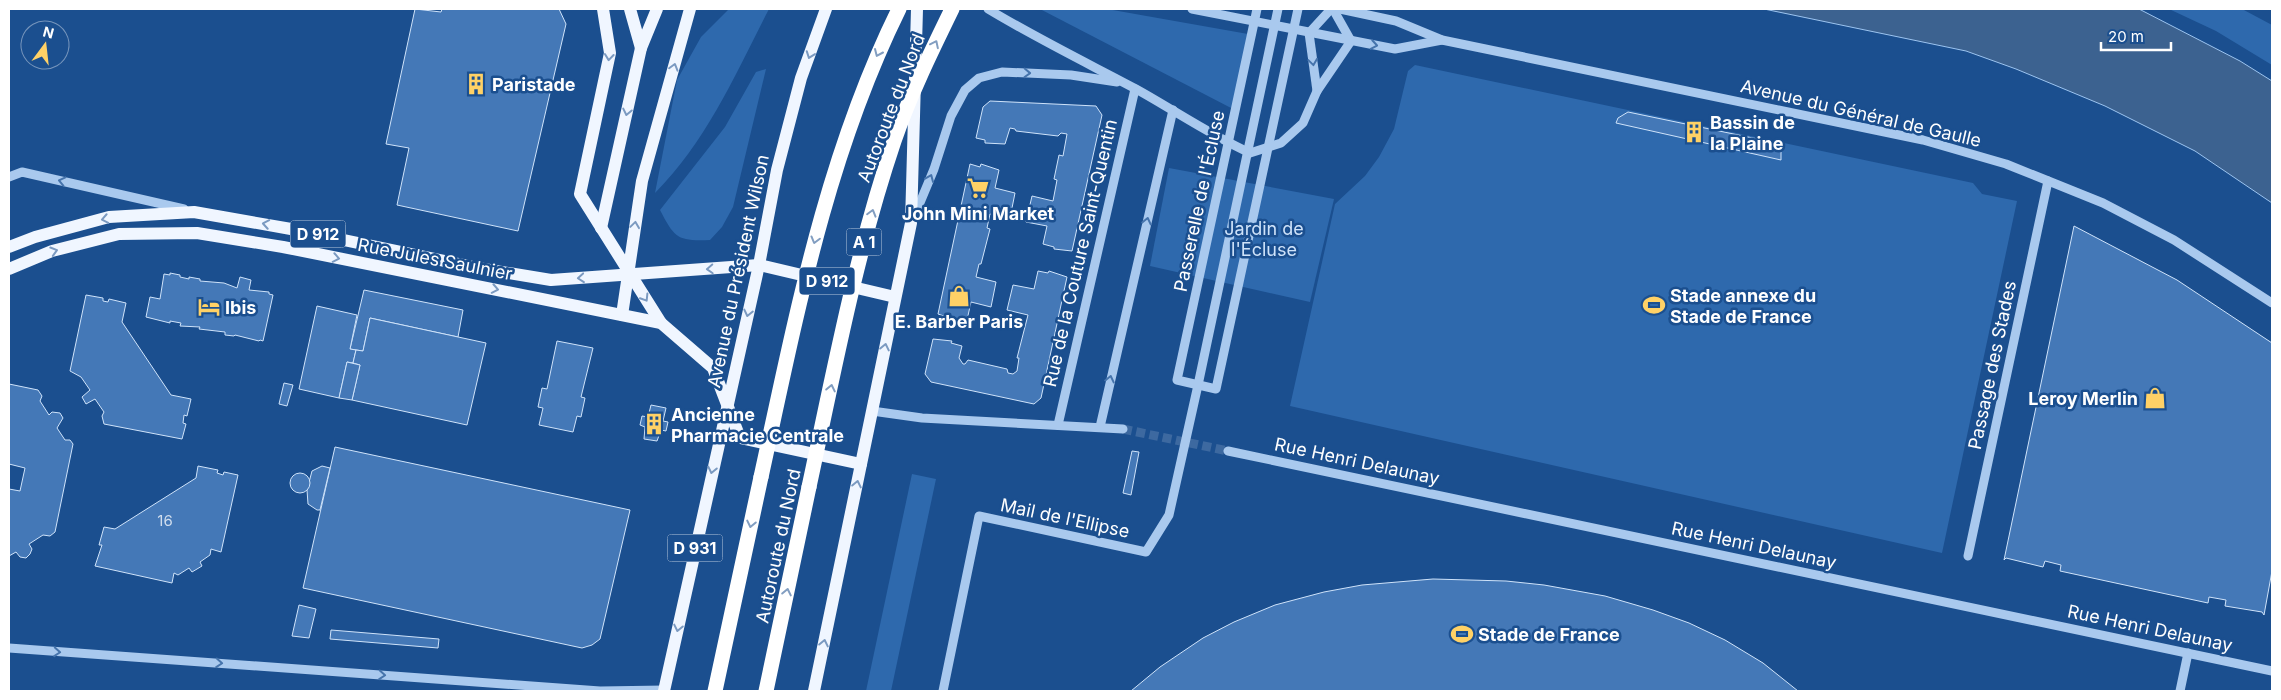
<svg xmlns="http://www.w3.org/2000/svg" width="2281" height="700" font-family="Inter,sans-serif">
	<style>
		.green { fill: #2e69ad }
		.water { fill: #3c6290; stroke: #9cc4f0 }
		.building { fill: #4478b7; stroke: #cfe3fa }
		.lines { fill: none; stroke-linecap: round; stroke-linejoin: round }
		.minor-tunnel { stroke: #3d69a0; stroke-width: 9; stroke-dasharray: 9 4.5; stroke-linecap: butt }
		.minor { stroke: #a9c9ee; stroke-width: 9 }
		.major { stroke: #f0f6ff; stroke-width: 12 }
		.highway { stroke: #fff; stroke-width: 15 }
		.minor-bridge { stroke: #a9c9ee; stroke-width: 9 }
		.highway-bridge { stroke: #fff; stroke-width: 15 }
		.oneway { stroke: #829ec1 }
		.oneway2 { stroke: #4674ac }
		.oneway3 { stroke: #7b9ac1 }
		.labels { text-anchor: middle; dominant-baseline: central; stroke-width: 5; stroke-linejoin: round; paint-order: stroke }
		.number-label { font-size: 15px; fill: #d0dded }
		.shield { fill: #1b4f8f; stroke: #bbcadd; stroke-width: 1 }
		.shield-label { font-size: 16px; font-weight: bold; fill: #fff }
		.poi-label { font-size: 18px; font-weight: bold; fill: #fff; stroke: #1b4f8f; text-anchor: start }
		.street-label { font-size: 18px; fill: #fff; stroke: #1b4f8f }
		.park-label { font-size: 18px; fill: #cfe3fa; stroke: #1b4f8f }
	</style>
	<rect width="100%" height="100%" fill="#1b4f8f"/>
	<g class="green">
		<path d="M729,9H769C736,73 707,141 655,193L677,80L701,37Z"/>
		<polygon points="1040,9 1107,9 1248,34 1233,109"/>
		<polygon points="2169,9 2242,9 2272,25 2272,65 2216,31"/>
		<polygon points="1415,65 1973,183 1982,194 2017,201 1942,553 1290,406 1335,204 1365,176 1379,157 1394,129 1408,71"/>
		<path d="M766,69L733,207L722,227L710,240C678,241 675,239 660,210L725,127L756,72Z"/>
		<polygon points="1169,168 1334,199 1310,302 1150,266"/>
		<polygon points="912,474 936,479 891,691 866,691"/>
	</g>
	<polygon class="water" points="1764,9 2139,9 2240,61 2272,81 2272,203 2195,151 2105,106 2016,69 1966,51"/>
	<g class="building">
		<polygon points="415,9 441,12 442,9 559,9 566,24 518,231 397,205 409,148 386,144"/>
		<polygon points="990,101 1096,106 1102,115 1072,251 1054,249 1054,247 1043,244 1047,226 1026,222 1032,196 1053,201 1057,180 1054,179 1059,155 1063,156 1067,134 1061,133 1058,136 1016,131 1015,129 1010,128 1005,144 985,143 985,140 976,138 983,107"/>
		<polygon points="1628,112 1772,142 1781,152 1781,160 1616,123 1618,118"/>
		<polygon points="970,164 980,167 981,164 999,170 995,188 1015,193 1010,218 990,214 987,228 990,229 981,264 979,264 976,277 996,282 991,307 971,302 967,320 957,318 956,320 938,314"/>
		<polygon points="2074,226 2177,280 2272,343 2272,571 2264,615 2262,612 2225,606 2226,600 2209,597 2208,603 2060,571 2061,565 2045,561 2043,567 2006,558 2004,560"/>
		<polygon points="1038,271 1048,273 1049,271 1067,277 1041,398 1034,404 931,382 925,374 933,339 952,341 951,343 962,346 959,358 963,364 965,364 968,360 1007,369 1008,373 1013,374 1017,371 1019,358 1017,358 1028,315 1007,310 1013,285 1034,289"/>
		<polygon points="170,273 180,275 180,277 189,279 189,277 200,279 200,281 224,283 237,288 240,277 251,280 249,290 269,292 269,294 273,295 263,341 260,340 259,341 235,335 234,336 225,335 225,332 199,329 200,327 180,326 181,323 170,321 170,323 146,317 150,297 160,299 164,274 170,275"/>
		<polygon points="364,290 463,310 458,337 370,318 363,351 350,349"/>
		<polygon points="86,295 103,298 103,301 108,302 109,299 126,303 122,322 171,395 191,399 187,416 184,415 183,423 186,424 182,439 104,424 102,416 104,412 95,399 86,404 82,397 90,390 81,377 70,371"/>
		<polygon points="317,306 357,315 350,349 356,350 353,363 347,362 339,398 299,389"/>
		<polygon points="370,318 486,343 467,425 352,400 360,365 353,363 356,350 363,351"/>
		<polygon points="557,341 593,348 581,397 585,398 581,417 577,416 573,432 539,425 543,408 538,407 542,388 547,389"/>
		<polygon points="347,362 360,365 352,400 339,398"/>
		<polygon points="284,383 293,385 287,406 279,404"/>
		<polygon points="9,384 38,390 42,396 40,401 49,415 52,412 60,413 63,418 57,428 65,440 70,440 73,444 55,532 50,536 43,535 29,544 32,549 30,554 26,558 20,557 16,552 9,556 9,489 20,491 25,468 9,464"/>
		<polygon points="651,405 666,408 663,421 668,422 666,431 661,430 657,441 644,439 645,427 640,425 642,416 648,417"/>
		<polygon points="335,447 630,510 600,639 592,645 582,648 303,588"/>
		<polygon points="1132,451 1139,452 1131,495 1123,493"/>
		<polygon points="198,466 218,470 217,473 223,475 224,472 238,475 221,552 211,549 210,555 200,562 202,566 192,572 189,568 178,575 174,573 172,583 95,566 102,545 99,545 104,527 115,529 196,478"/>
		<polygon points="322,466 330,468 320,510 317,510 308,504 307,490 312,471"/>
		<circle cx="300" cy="483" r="10"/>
		<polygon points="1433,579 1506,581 1544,585 1605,596 1653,610 1689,623 1725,640 1763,663 1798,691 1131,691 1160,667 1203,638 1234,622 1275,605 1324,592 1362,585"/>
		<polygon points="299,605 316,609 309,638 292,636"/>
		<polygon points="331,630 439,639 438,648 330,639"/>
	</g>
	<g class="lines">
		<polyline class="minor-tunnel" points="1123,429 1228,451"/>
		<g class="minor">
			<path d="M988,9C1036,38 1087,63 1136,89C1174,110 1210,135 1250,153L1281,143L1303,123L1317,91L1351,41L1333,9"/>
			<polyline points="1192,9 1395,49 1442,40"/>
			<polyline points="1257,9 1177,380 1216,389 1298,9"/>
			<polyline points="1340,9 1396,21 1442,40 1923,140 2006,164 2103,203 2174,240 2272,303"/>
			<polyline points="1309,33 1317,91"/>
			<polyline points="1309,33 1331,9"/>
			<polyline points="9,177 22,172 184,209"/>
			<polyline points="914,217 934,169 951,116 965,90 979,78 1002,72 1071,75 1117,82"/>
			<polyline points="872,411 922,418 1123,429"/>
			<polyline points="1058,425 1135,89"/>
			<polyline points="1100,427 1173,110"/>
			<polyline points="1228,451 2272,671"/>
			<polyline points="1968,556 2048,181"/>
			<polyline points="9,648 600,691 664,690"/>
			<polyline points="943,691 979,516 1146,552 1169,515 1198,385"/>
			<polyline points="2180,691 2188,653"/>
		</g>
		<g class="major">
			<polyline points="603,9 610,53 580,194 661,323"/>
			<polyline points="630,9 641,48"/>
			<polyline points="601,228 641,48 657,9"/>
			<polyline points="9,247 35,237 109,217 194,212 291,229 478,268 551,280 759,265 895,297"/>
			<polyline points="9,269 52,251 119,234 197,233 283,247 661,323 713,368 740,438 861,464"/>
			<polyline points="622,315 642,181 690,9"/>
			<polyline points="664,691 759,265 777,170 801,78 826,9"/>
			<polyline points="814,691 911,223 917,9"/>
		</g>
		<g class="highway">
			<polyline points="715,691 761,477"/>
			<polyline points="766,691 809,487"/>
		</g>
		<polyline class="minor-bridge" points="1198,385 1278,9"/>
		<g class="highway-bridge">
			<path d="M761,477C796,317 826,157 899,9"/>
			<path d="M809,487C834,371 856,253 894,141C910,95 931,52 952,9"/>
		</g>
	</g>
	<defs><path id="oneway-chevron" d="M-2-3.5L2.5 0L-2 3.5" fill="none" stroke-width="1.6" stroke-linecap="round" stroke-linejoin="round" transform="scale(1.25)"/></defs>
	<g class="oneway">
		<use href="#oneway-chevron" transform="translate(935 44) rotate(-64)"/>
		<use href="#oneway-chevron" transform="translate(878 53) rotate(114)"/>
		<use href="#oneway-chevron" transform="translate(872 213) rotate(-74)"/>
		<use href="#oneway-chevron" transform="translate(815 240) rotate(105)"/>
		<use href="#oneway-chevron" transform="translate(831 388) rotate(-78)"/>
		<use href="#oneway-chevron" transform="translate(751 524) rotate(102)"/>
		<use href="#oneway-chevron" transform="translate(787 592) rotate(-78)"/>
	</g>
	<g class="oneway2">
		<use href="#oneway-chevron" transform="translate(1374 45) rotate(10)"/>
		<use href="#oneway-chevron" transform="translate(1313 62) rotate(82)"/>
		<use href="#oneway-chevron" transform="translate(1027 73) rotate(2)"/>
		<use href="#oneway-chevron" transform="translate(930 178) rotate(-67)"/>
		<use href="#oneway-chevron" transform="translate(62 181) rotate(-167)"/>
		<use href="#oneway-chevron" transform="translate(1147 221) rotate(-77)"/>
		<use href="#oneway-chevron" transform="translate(1110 379) rotate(-77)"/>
		<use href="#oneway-chevron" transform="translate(57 652) rotate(4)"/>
		<use href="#oneway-chevron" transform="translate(219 663) rotate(4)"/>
		<use href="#oneway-chevron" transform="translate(382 675) rotate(4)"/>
	</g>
	<g class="oneway3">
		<use href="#oneway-chevron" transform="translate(810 55) rotate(110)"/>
		<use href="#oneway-chevron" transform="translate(609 57) rotate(96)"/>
		<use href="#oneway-chevron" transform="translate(674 67) rotate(-74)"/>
		<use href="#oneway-chevron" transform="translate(627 112) rotate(102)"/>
		<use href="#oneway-chevron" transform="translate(105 219) rotate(169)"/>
		<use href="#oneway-chevron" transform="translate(266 224) rotate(-170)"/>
		<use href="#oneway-chevron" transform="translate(635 225) rotate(-82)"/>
		<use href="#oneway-chevron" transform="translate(54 251) rotate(-17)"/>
		<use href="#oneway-chevron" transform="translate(336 258) rotate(11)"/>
		<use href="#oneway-chevron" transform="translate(710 269) rotate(177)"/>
		<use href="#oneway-chevron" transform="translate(581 278) rotate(175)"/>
		<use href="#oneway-chevron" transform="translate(495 289) rotate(11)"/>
		<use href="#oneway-chevron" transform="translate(645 298) rotate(58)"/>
		<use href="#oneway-chevron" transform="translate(748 313) rotate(103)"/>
		<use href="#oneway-chevron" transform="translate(885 347) rotate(-78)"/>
		<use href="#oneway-chevron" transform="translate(712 470) rotate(102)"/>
		<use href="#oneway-chevron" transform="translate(857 484) rotate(-78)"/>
		<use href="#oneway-chevron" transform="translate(678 628) rotate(102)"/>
		<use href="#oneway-chevron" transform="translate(824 643) rotate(-78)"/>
	</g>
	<defs>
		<g id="building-bare" transform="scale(1.725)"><path d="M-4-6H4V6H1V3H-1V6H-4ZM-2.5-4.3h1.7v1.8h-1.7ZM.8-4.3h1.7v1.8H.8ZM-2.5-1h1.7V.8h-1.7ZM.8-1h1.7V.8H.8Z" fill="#ffd166" stroke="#1b4f8f" stroke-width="2.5" paint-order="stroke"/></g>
		<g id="supermarket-bare" transform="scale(1.725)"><path d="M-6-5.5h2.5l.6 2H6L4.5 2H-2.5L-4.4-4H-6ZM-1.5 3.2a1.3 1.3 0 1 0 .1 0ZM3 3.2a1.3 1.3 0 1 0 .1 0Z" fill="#ffd166" stroke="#1b4f8f" stroke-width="2.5" paint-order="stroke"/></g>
		<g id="shop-bare" transform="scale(1.725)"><path d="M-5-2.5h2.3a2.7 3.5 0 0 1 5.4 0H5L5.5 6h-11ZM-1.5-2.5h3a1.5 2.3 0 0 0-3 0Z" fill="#ffd166" stroke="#1b4f8f" stroke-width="2.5" paint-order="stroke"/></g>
		<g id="stadium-bare" transform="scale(1.725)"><path d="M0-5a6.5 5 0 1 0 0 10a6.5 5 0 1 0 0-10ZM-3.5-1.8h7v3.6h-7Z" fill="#ffd166" stroke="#1b4f8f" stroke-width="2.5" paint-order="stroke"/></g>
		<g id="hotel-bare" transform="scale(1.725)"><path d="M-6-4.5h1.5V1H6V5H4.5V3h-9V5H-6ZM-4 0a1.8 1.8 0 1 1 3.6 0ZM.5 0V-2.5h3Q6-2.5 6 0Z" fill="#ffd166" stroke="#1b4f8f" stroke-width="2.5" paint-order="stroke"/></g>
	</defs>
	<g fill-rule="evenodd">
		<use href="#building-bare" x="476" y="84"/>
		<use href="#building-bare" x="1694" y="132"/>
		<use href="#supermarket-bare" x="978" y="188"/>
		<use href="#shop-bare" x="959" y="296"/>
		<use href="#stadium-bare" x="1654" y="305"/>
		<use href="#hotel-bare" x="209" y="307"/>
		<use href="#shop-bare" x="2155" y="398"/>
		<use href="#building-bare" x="654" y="424"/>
		<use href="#stadium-bare" x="1462" y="634"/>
	</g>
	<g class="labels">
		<g class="number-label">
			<text x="165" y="520">16</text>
		</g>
		<g class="shield">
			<rect x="290.5" y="220.5" width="55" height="27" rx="4"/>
			<rect x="846.5" y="228.5" width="35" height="27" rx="4"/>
			<rect x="799.5" y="267.5" width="55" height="27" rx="4"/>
			<rect x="667.5" y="534.5" width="55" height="27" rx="4"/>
		</g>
		<g class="shield-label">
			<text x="318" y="234">D 912</text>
			<text x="864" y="242">A 1</text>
			<text x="827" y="281">D 912</text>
			<text x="695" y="548">D 931</text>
		</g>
		<g class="poi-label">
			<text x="492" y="84">Paristade</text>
			<text x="1710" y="122">Bassin de<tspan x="1710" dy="21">la Plaine</tspan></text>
			<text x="978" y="213" text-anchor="middle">John Mini Market</text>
			<text x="1670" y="295">Stade annexe du<tspan x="1670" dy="21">Stade de France</tspan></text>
			<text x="225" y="307">Ibis</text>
			<text x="959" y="321" text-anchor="middle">E. Barber Paris</text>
			<text x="2138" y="398" text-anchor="end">Leroy Merlin</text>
			<text x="671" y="414">Ancienne<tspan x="671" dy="21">Pharmacie Centrale</tspan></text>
			<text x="1478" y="634">Stade de France</text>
		</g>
		<g class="street-label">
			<text transform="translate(891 108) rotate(-69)">Autoroute du Nord</text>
			<text transform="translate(1861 113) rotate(13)">Avenue du Général de Gaulle</text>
			<text transform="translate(1199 201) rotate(-78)">Passerelle de l'Écluse</text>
			<text transform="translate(1080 253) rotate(-77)">Rue de la Couture Saint-Quentin</text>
			<text transform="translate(435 259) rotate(11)">Rue Jules Saulnier</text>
			<text transform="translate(738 271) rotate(-78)">Avenue du Président Wilson</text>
			<text transform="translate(1992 365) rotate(-78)">Passage des Stades</text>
			<text transform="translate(1357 461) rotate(12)">Rue Henri Delaunay</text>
			<text transform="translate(1065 518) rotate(12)">Mail de l'Ellipse</text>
			<text transform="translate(1754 545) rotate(12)">Rue Henri Delaunay</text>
			<text transform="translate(778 546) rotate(-78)">Autoroute du Nord</text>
			<text transform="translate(2150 628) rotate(12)">Rue Henri Delaunay</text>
		</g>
		<g class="park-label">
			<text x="1264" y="228">Jardin de<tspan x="1264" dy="21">l'Écluse</tspan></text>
		</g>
	</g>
	<rect width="2281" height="700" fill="none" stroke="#ffffff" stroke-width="20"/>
	<g transform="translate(45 45) rotate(15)"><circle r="24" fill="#1b4f8f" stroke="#7695bc"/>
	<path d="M0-4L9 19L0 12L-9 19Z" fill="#ffd166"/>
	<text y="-8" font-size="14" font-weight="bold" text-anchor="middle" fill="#ffffff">N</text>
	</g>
	<path d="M2101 42v8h70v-8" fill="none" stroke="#ffffff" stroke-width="2.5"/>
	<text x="2108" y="42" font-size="15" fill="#ffffff" stroke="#1b4f8f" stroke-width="4" paint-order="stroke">20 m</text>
</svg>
